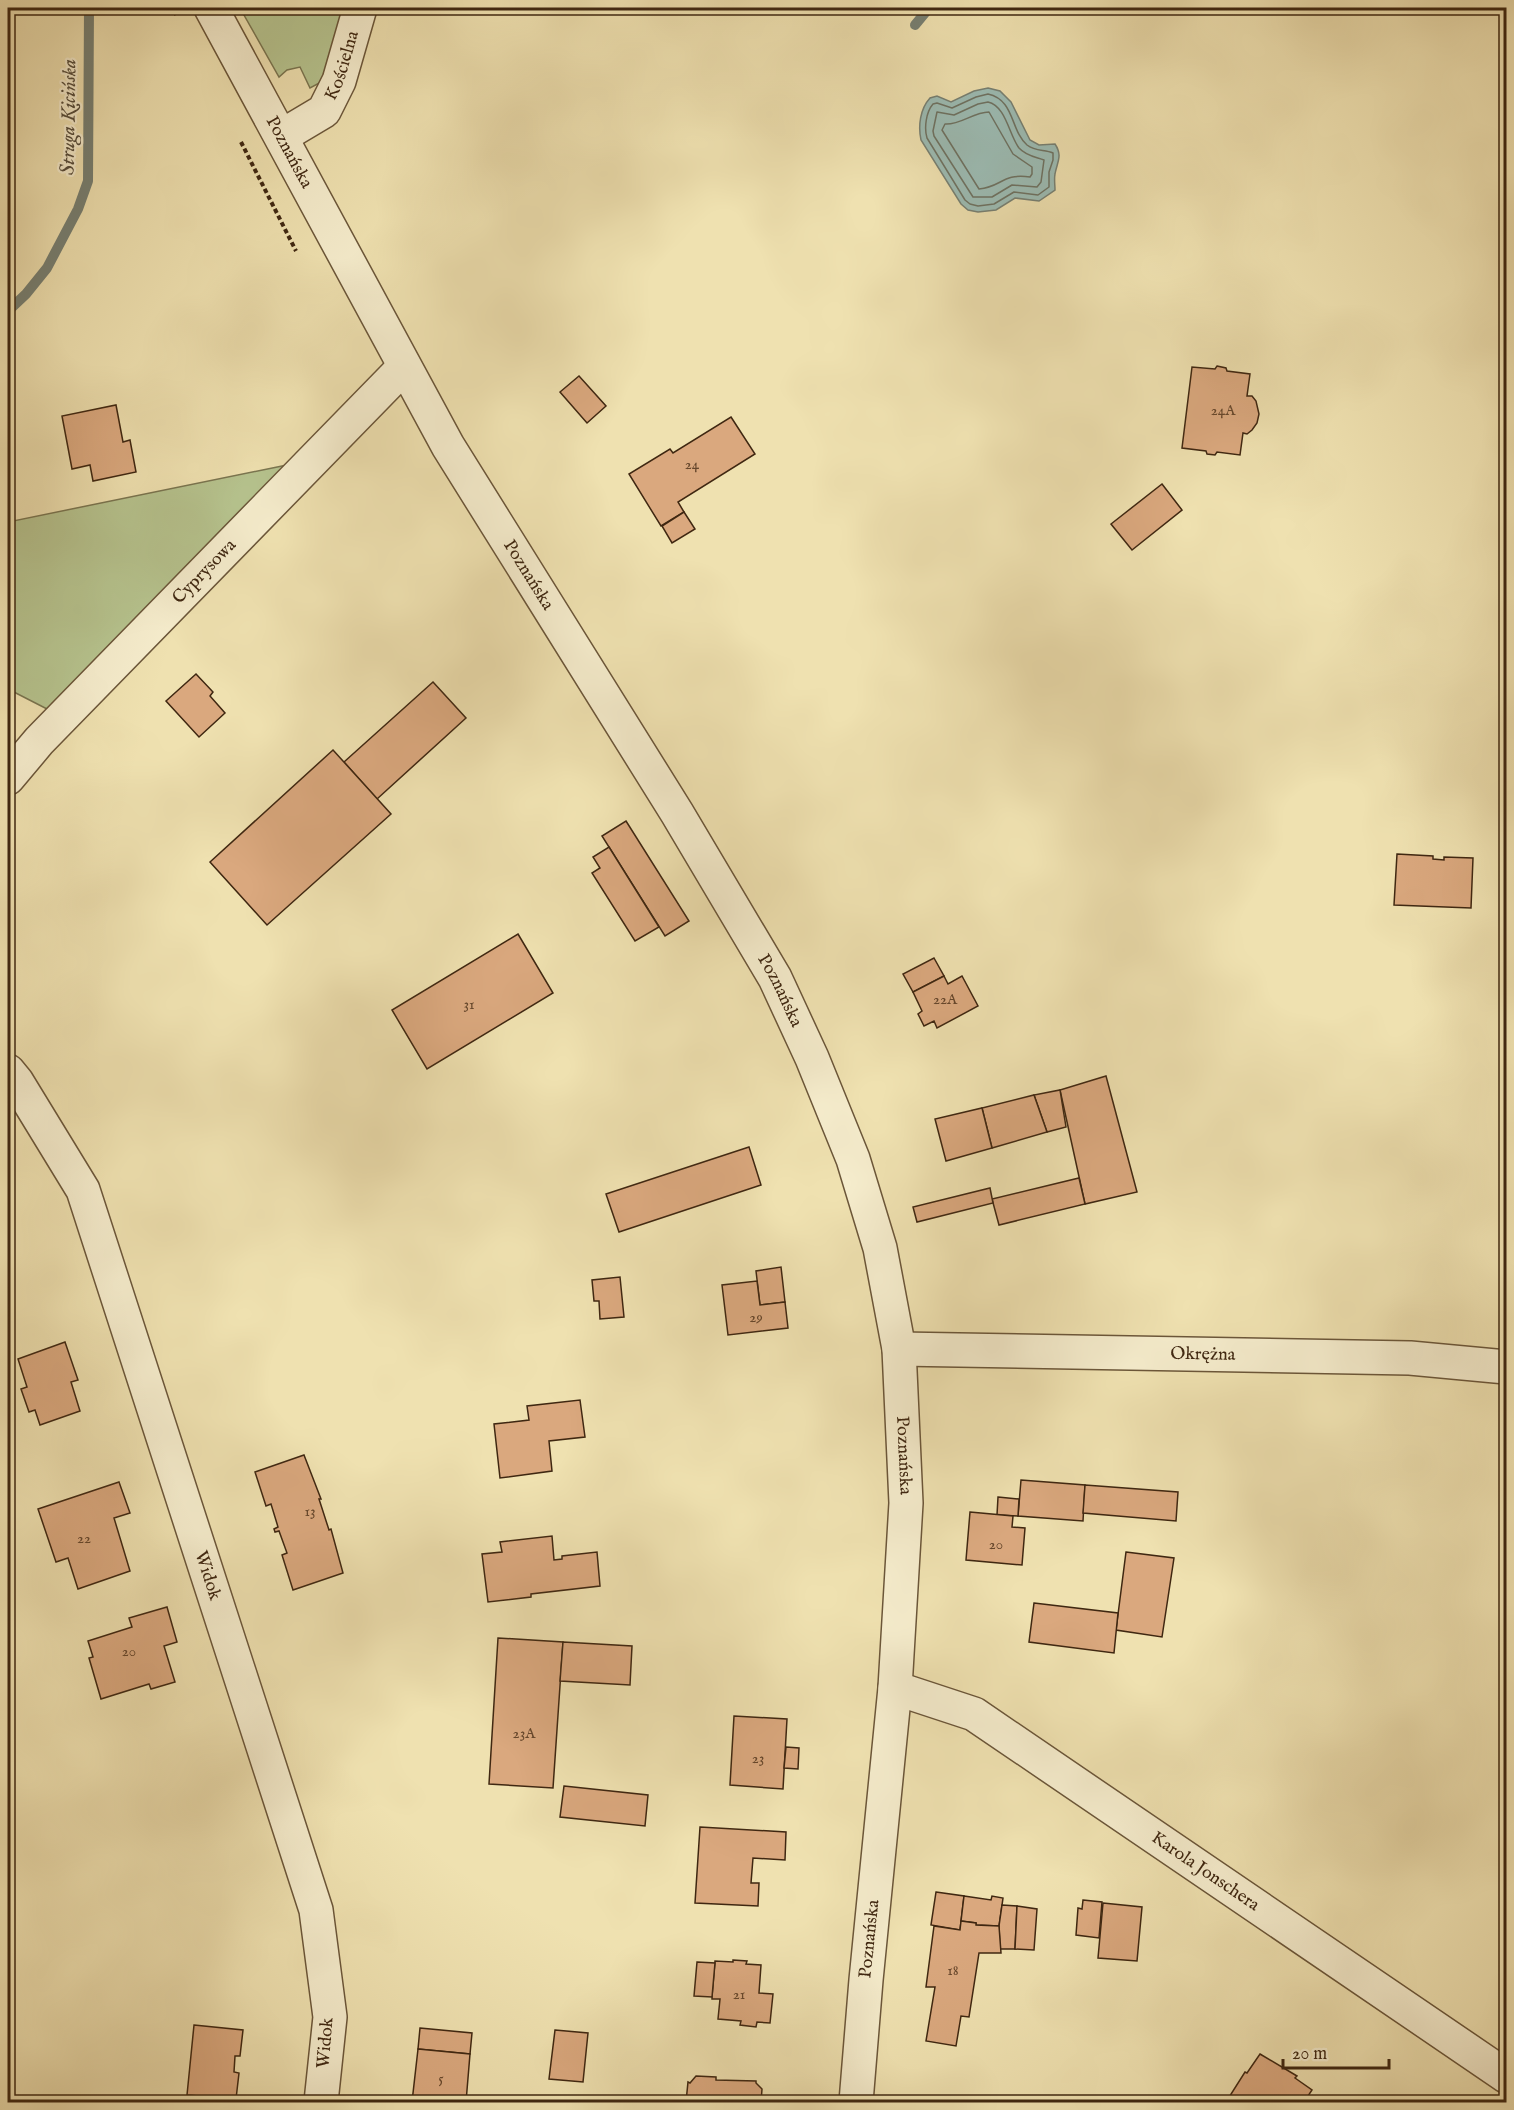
<svg xmlns="http://www.w3.org/2000/svg" width="1514" height="2110" font-family="'IM FELL English',serif">
	<style>
		.green { fill: #b6c38e; stroke: #7a7550; stroke-width: 1.5 }
		.water { fill: #9cbcb4; stroke: #778073; stroke-width: 1.5 }
		.lines { fill: none; stroke-linecap: round; stroke-linejoin: round }
		.shore { stroke: #6e7262; stroke-width: 1.5 }
		.stream { stroke: #778073; stroke-width: 10 }
		.building { fill: #daa87e; stroke: #3f2711; stroke-width: 1.5 }
		.minor-casing { stroke: #6b5639; stroke-width: 36 }
		.path { stroke: #3f2711; stroke-width: 4; stroke-dasharray: 4.5 3; stroke-linecap: butt }
		.minor { stroke: #f5eccc; stroke-width: 33 }
		.labels { text-anchor: middle; dominant-baseline: central; stroke-width: 4.5; stroke-linejoin: round; paint-order: stroke }
		.number-label { font-size: 15px; fill: #66472c }
		.street-label { font-size: 18px; fill: #3f2711; stroke: #f5eccc }
		.water-label { font-size: 20px; font-style: italic; fill: #564c3a; stroke: #f5eccc }
	</style>
	<rect width="100%" height="100%" fill="#efe1b0"/>
	<filter id="stains"><feTurbulence type="fractalNoise" baseFrequency=".00333" numOctaves="4"/><feColorMatrix values="0 0 0 0 .2 0 0 0 0 .09 0 0 0 0 .02 0 0 0 .5 -.17"/></filter>
	<radialGradient id="worn" r=".72"><stop offset=".6" stop-color="#630" stop-opacity="0"/><stop offset="1" stop-color="#630" stop-opacity=".3"/></radialGradient>
	<g class="green">
		<polygon points="240,8 347,8 327,79 310,88 300,67 287,70 279,77"/>
		<polygon points="287,465 49,710 8,689 8,522"/>
	</g>
	<path class="water" d="M988,88L1000,91L1011,102L1030,140L1039,145L1055,144C1063,156 1057,162 1055,174C1054,179 1055,185 1055,190L1039,201L1015,198L996,210L978,212L968,210L961,204L921,140C918,126 920,109 930,98L937,96L951,102L974,91Z"/>
	<g class="lines">
		<g class="shore">
			<path d="M988,94C1015,100 1010,130 1027,145C1036,152 1045,149 1053,153V160L1049,172V187L1038,195L1014,192L994,204L978,206L970,204L965,200L927,138C924,128 926,112 933,104L937,103L952,108L976,97Z"/>
			<path d="M988,102C1006,106 1009,135 1019,148C1026,156 1036,157 1044,160L1041,182L1037,187L1012,185L992,197H973L934,136L933,131L937,112L954,115L978,104Z"/>
			<path d="M989,112L1013,154L1032,167V174L1030,177C1002,173 1002,187 979,189L942,130L945,124C961,125 973,112 989,112Z"/>
		</g>
		<g class="stream">
			<polyline points="915,25 929,8"/>
			<polyline points="8,311 26,294 47,268 78,209 88,181 89,8"/>
		</g>
	</g>
	<g class="building">
		<polygon points="1217,366 1226,368 1227,371 1250,374 1247,396 1252,396 1256,401 1259,414 1257,423 1252,430 1247,434 1243,433 1240,455 1217,452 1215,455 1207,454 1206,451 1182,448 1192,367 1215,369"/>
		<polygon points="579,376 606,406 587,423 560,392"/>
		<polygon points="116,405 123,442 130,440 136,472 93,481 90,465 72,469 62,416"/>
		<polygon points="731,417 755,454 678,502 684,512 661,526 629,474 670,449 673,453"/>
		<polygon points="1162,484 1182,510 1132,550 1111,524"/>
		<polygon points="684,512 695,529 672,543 662,526"/>
		<polygon points="196,674 213,692 210,696 225,713 199,737 166,701"/>
		<polygon points="433,682 466,718 377,799 344,762"/>
		<polygon points="333,750 391,814 267,925 210,862"/>
		<polygon points="626,821 689,921 665,936 602,836"/>
		<polygon points="609,847 659,927 635,941 592,873 600,868 593,857"/>
		<polygon points="1397,854 1433,856 1433,859 1444,860 1444,857 1473,858 1471,908 1394,905"/>
		<polygon points="518,934 553,993 427,1069 392,1010"/>
		<polygon points="934,958 944,976 913,992 903,974"/>
		<polygon points="944,976 948,984 962,976 978,1006 937,1028 934,1021 924,1026 918,1014 922,1011 913,992"/>
		<polygon points="1106,1076 1137,1192 1085,1204 1060,1090"/>
		<polygon points="1060,1090 1066,1127 1047,1132 1034,1095"/>
		<polygon points="1034,1095 1047,1132 992,1148 982,1108"/>
		<polygon points="982,1108 992,1148 946,1161 935,1119"/>
		<polygon points="749,1147 761,1185 619,1232 606,1194"/>
		<polygon points="1079,1178 1085,1204 999,1225 992,1199"/>
		<polygon points="990,1188 993,1203 917,1222 913,1207"/>
		<polygon points="781,1267 785,1302 760,1305 756,1271"/>
		<polygon points="620,1277 624,1317 600,1319 599,1301 594,1301 592,1280"/>
		<polygon points="757,1281 760,1305 785,1302 788,1328 728,1335 722,1285"/>
		<polygon points="65,1342 78,1380 71,1382 80,1411 40,1425 35,1410 29,1412 21,1389 27,1387 18,1359"/>
		<polygon points="580,1400 585,1437 549,1441 552,1471 500,1478 494,1424 529,1420 527,1406"/>
		<polygon points="304,1455 321,1499 319,1499 329,1530 331,1529 343,1573 293,1590 282,1555 287,1553 279,1531 275,1532 274,1529 278,1527 271,1504 266,1506 255,1472"/>
		<polygon points="1021,1480 1085,1485 1083,1521 1018,1516"/>
		<polygon points="119,1482 130,1513 114,1518 130,1571 78,1589 68,1558 56,1562 38,1509"/>
		<polygon points="1085,1485 1178,1492 1176,1521 1083,1513"/>
		<polygon points="998,1497 1019,1499 1018,1516 997,1515"/>
		<polygon points="970,1512 1013,1516 1012,1527 1025,1528 1022,1565 966,1560"/>
		<polygon points="552,1536 554,1560 562,1559 562,1556 597,1552 600,1586 531,1594 531,1597 488,1602 482,1554 502,1552 500,1542"/>
		<polygon points="1126,1552 1174,1558 1162,1637 1116,1630"/>
		<polygon points="1034,1603 1118,1613 1114,1653 1029,1642"/>
		<polygon points="167,1607 177,1642 164,1646 175,1682 151,1689 149,1684 101,1699 89,1658 93,1657 88,1641 132,1627 129,1618"/>
		<polygon points="498,1638 563,1642 553,1788 489,1784"/>
		<polygon points="563,1642 632,1646 630,1685 560,1681"/>
		<polygon points="734,1716 787,1719 783,1789 730,1785"/>
		<polygon points="786,1747 799,1748 798,1769 784,1768"/>
		<polygon points="564,1786 648,1795 645,1826 560,1817"/>
		<polygon points="700,1827 786,1832 785,1860 753,1858 751,1883 759,1883 758,1906 695,1903"/>
		<polygon points="936,1892 964,1896 960,1930 931,1925"/>
		<polygon points="964,1896 991,1900 992,1896 1003,1898 999,1926 976,1925 976,1923 961,1921"/>
		<polygon points="1083,1900 1102,1902 1099,1938 1076,1935 1078,1908 1082,1909"/>
		<polygon points="1103,1903 1142,1907 1137,1961 1098,1958"/>
		<polygon points="1002,1905 1017,1906 1015,1949 1000,1949 999,1926"/>
		<polygon points="1017,1906 1037,1909 1034,1950 1015,1949"/>
		<polygon points="961,1921 976,1923 976,1925 999,1926 1001,1953 979,1953 969,2017 961,2016 956,2046 926,2041 935,1987 926,1987 934,1926 960,1930"/>
		<polygon points="733,1960 747,1961 746,1964 761,1965 759,1993 773,1994 770,2023 757,2022 756,2027 740,2025 741,2021 718,2019 720,1999 712,1999 712,1997 715,1961 733,1962"/>
		<polygon points="697,1962 715,1963 712,1997 694,1996"/>
		<polygon points="194,2025 243,2030 240,2056 235,2056 234,2072 239,2073 236,2099 187,2095"/>
		<polygon points="420,2028 472,2033 470,2054 418,2049"/>
		<polygon points="555,2030 588,2033 583,2082 549,2079"/>
		<polygon points="418,2049 470,2054 466,2102 412,2102"/>
		<polygon points="1260,2054 1297,2076 1295,2078 1312,2090 1304,2102 1226,2102 1245,2072 1247,2073"/>
		<polygon points="696,2076 716,2077 716,2080 756,2081 756,2083 762,2089 761,2102 686,2102 688,2082 690,2083"/>
	</g>
	<g class="lines">
		<g class="minor-casing">
			<g id="minor">
				<path id="s1" d="M211,8L448,446L677,813L775,978L812,1058L853,1159L880,1248L899,1349L906,1503L895,1688L866,1980L856,2102"/>
				<path id="s2" d="M282,136L324,111L339,81L360,8"/>
				<path id="s3" d="M8,778L39,741L404,367"/>
				<path id="s4" d="M8,1071L17,1082L83,1190L316,1910L330,2017L321,2102"/>
				<path id="s5" d="M899,1349L1410,1358L1506,1367"/>
				<path id="s6" d="M895,1688L974,1714L1506,2076"/>
			</g>
		</g>
		<g class="path">
			<polyline points="172,8 176,15"/>
			<polyline points="241,142 296,251"/>
		</g>
		<use href="#minor" class="minor"/>
	</g>
	<g class="labels">
		<g class="number-label">
			<text x="1223" y="410">24A</text>
			<text x="692" y="464">24</text>
			<text x="945" y="999">22A</text>
			<text x="469" y="1004">31</text>
			<text x="756" y="1317">29</text>
			<text x="310" y="1511">13</text>
			<text x="84" y="1538">22</text>
			<text x="996" y="1544">20</text>
			<text x="129" y="1651">20</text>
			<text x="524" y="1733">23A</text>
			<text x="758" y="1758">23</text>
			<text x="953" y="1970">18</text>
			<text x="739" y="1994">21</text>
			<text x="441" y="2078">5</text>
		</g>
		<g class="street-label">
			<text stroke="none"><textPath href="#s2" startOffset="98">Kościelna</textPath></text>
			<text stroke="none"><textPath href="#s1" startOffset="164">Poznańska</textPath></text>
			<text stroke="none"><textPath href="#s3" startOffset="285">Cyprysowa</textPath></text>
			<text stroke="none"><textPath href="#s1" startOffset="650">Poznańska</textPath></text>
			<text stroke="none"><textPath href="#s1" startOffset="1136">Poznańska</textPath></text>
			<text stroke="none"><textPath href="#s5" startOffset="304">Okrężna</textPath></text>
			<text stroke="none"><textPath href="#s1" startOffset="1622">Poznańska</textPath></text>
			<text stroke="none"><textPath href="#s4" startOffset="546">Widok</textPath></text>
			<text stroke="none"><textPath href="#s6" startOffset="363">Karola Jonschera</textPath></text>
			<text transform="translate(870 1939) rotate(-84)">Poznańska</text>
			<text transform="translate(326 2043) rotate(-85)">Widok</text>
		</g>
		<g class="water-label">
			<text transform="translate(69 117) rotate(-89)">Struga Kicińska</text>
		</g>
	</g>
	<rect width="1514" height="2110" fill="none" stroke="#efe1b0" stroke-width="30"/>
	<rect x="9" y="9" width="1496" height="2092" fill="none" stroke="#3f2711" stroke-width="3"/>
	<rect x="15" y="15" width="1484" height="2080" fill="none" stroke="#3f2711" stroke-width="1.5"/>
	<path d="M1283 2059v9h106v-9" fill="none" stroke="#3f2711" stroke-width="3"/>
	<text x="1292" y="2059" font-size="18" fill="#3f2711" stroke="#f5eccc" stroke-width="4.5" paint-order="stroke">20 m</text>
	<rect width="100%" height="100%" filter="url(#stains)"/>
	<rect width="100%" height="100%" fill="url(#worn)"/>
</svg>
